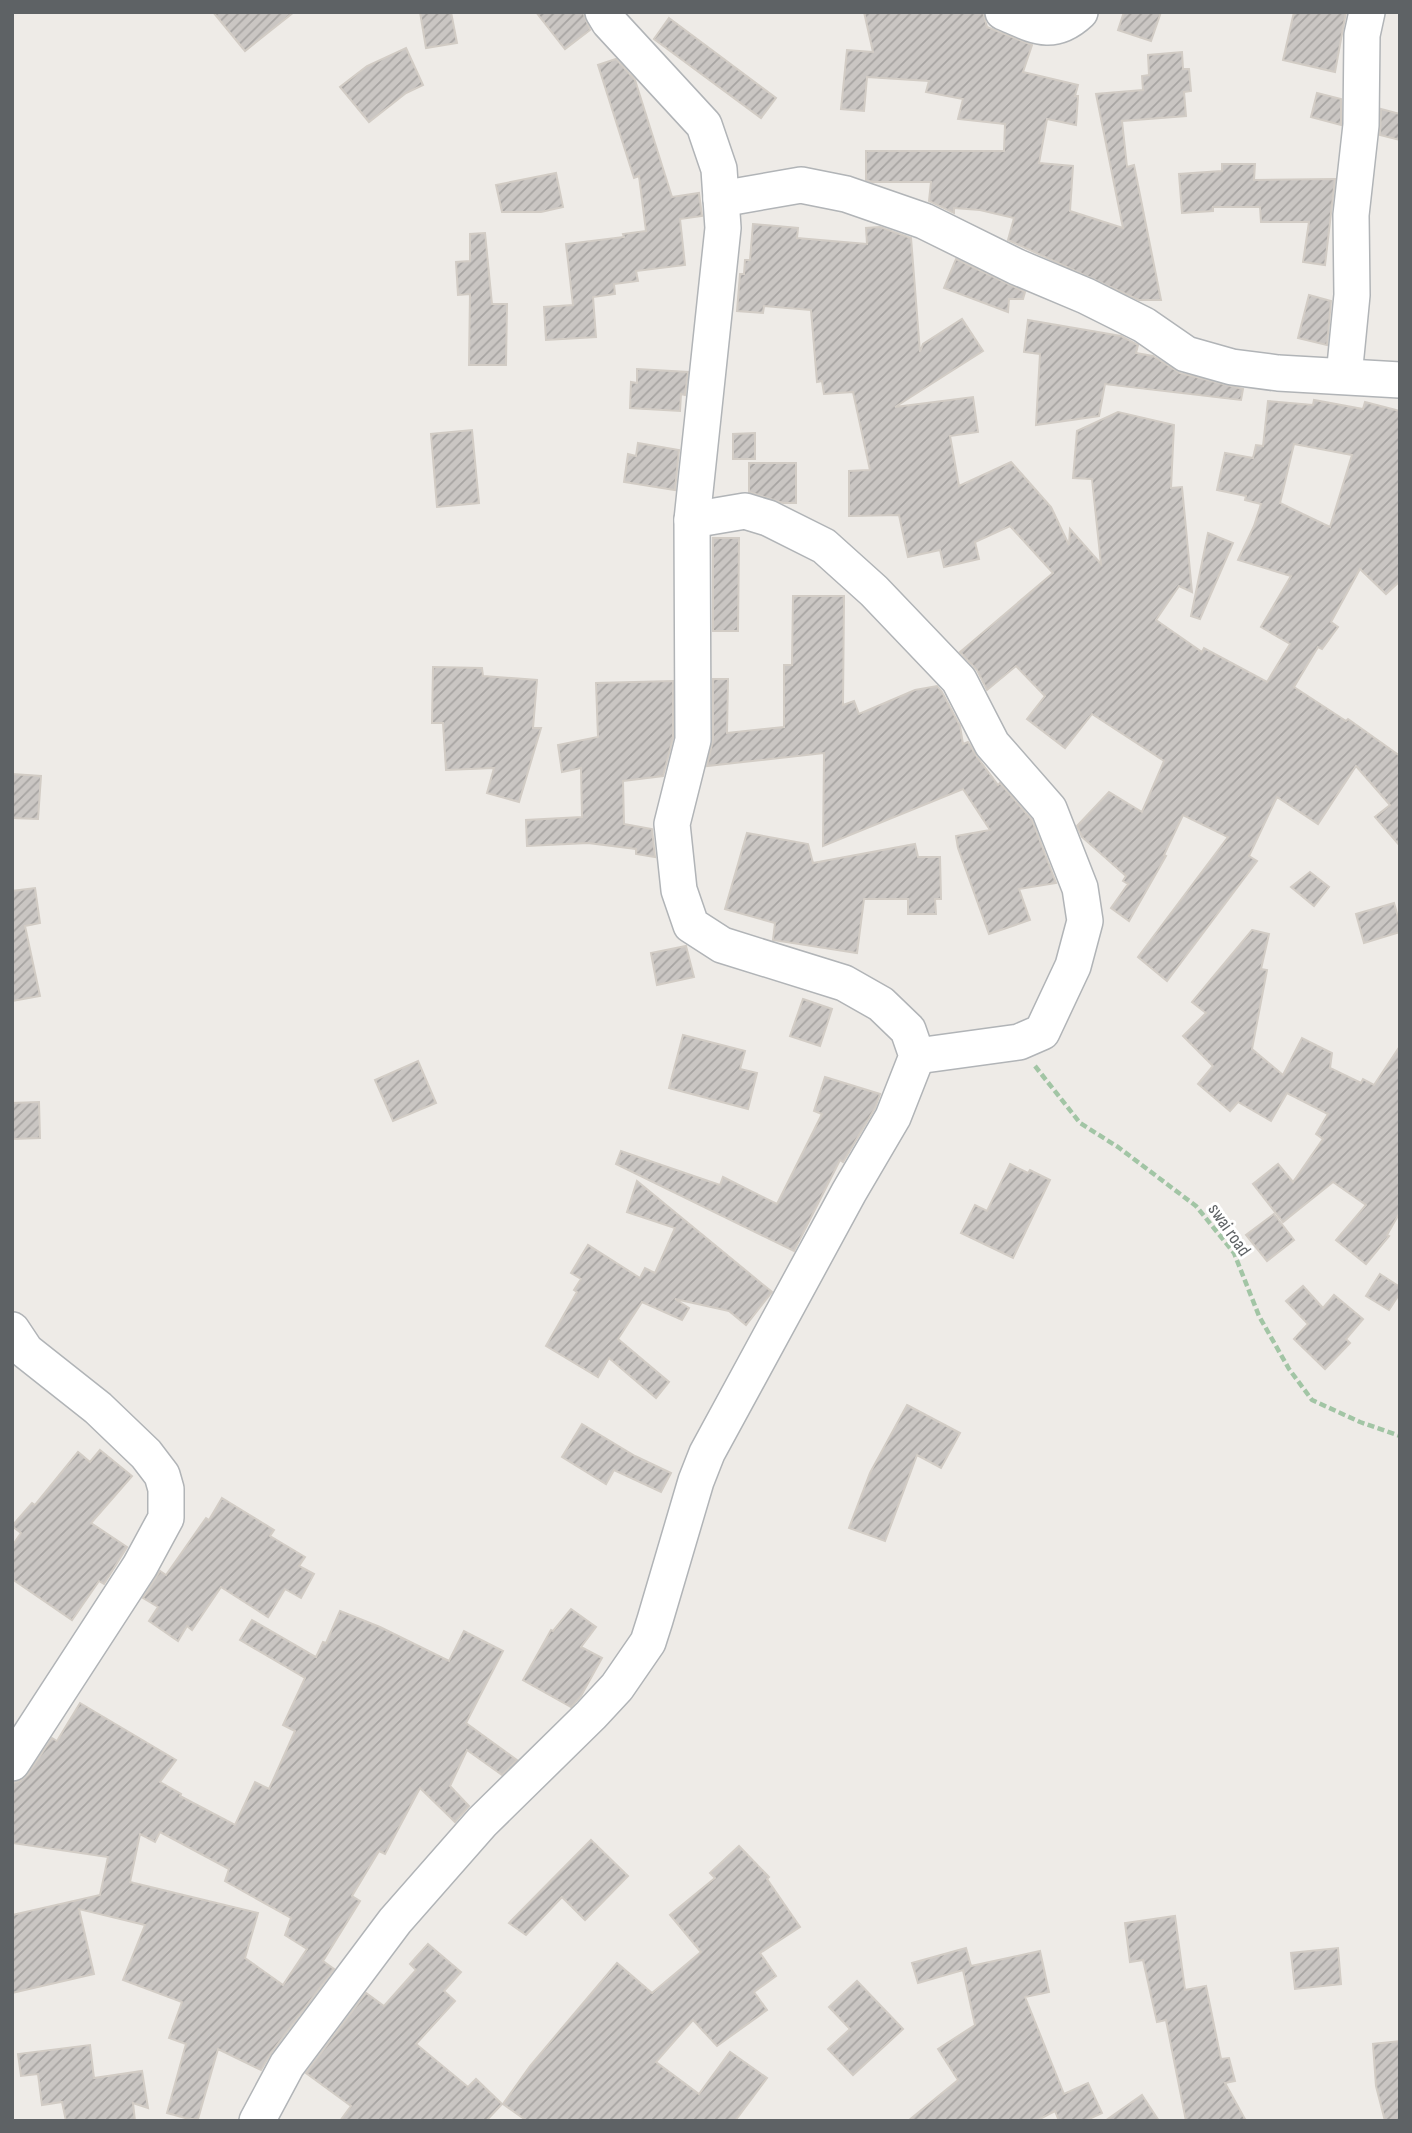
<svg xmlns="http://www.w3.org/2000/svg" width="1412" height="2133" font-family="'Sofia Sans Condensed',sans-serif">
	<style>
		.building { fill: url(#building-hatch); stroke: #d2ccc5; stroke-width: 2; fill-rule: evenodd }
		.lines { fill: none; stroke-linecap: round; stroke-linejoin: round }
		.minor-casing { stroke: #b1b4b7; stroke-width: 38 }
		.path { stroke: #a2c5a5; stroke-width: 4.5; stroke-dasharray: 7 3.5; stroke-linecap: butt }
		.minor { stroke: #fff; stroke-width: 35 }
		.labels { text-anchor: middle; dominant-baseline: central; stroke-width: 6; stroke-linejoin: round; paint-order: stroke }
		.street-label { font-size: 19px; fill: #5e6265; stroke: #fff }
	</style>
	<defs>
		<pattern id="building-hatch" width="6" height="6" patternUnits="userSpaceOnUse" patternTransform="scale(1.75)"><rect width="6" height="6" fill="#cac6c3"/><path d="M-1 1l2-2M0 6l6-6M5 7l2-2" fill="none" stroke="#a7a4a2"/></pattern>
	</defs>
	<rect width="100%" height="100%" fill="#eeebe7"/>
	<g class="building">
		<polygon points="213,12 294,12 245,51"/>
		<polygon points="420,12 451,12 457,43 426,48"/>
		<polygon points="536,12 583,12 590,30 565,49"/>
		<polygon points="864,12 983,12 987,27 1032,45 1023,72 1078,85 1075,96 1078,96 1076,125 1047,119 1039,163 1073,166 1070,211 1123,228 1096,94 1143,90 1142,76 1149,75 1148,55 1182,52 1183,69 1189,69 1191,91 1184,92 1186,116 1122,121 1127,167 1134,165 1161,300 1139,300 1008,240 1014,218 980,210 954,208 954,213 929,201 931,182 872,182 866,180 866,151 1004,151 1005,124 958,119 963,99 926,92 929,81 867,77 864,111 841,109 847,50 873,52"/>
		<polygon points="1124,12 1161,12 1151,41 1118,30"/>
		<polygon points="1294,12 1346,12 1335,72 1283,60"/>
		<polygon points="669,18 776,98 761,118 654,39"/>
		<polygon points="406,48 423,85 406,93 369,122 340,87 367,66"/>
		<polygon points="616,59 635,80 672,197 699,193 702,216 680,219 685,265 636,271 638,281 614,284 615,294 593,297 596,337 546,340 544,307 573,305 566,244 624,237 623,234 646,231 639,176 634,178 598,65"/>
		<polygon points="1317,93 1341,99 1341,125 1311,117"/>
		<polygon points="1381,109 1400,114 1400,140 1380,135"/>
		<polygon points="1222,164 1255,164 1254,180 1335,179 1325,265 1303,262 1309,222 1261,222 1260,207 1213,207 1213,211 1182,213 1179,174 1222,171"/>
		<polygon points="556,173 563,207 541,212 502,212 496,185"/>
		<path d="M753,224L798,228L797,238L867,244L866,228L880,227L911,238L920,352L923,344L962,319L983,351L895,407L973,397L978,432L950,436L959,486L1011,462L1051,507L1069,545L1070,529L1101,564L1092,479L1073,478L1077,431L1118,412L1174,425L1171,488L1182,487L1192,592L1179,586L1156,620L1202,652L1204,648L1267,682L1290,644L1261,627L1291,576L1238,560L1254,526L1261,504L1245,500L1246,496L1217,490L1225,453L1253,458L1256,445L1263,446L1268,401L1313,405L1314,400L1363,409L1365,402L1400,411V581L1386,594L1360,569L1331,622L1338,627L1322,649L1318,647L1294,687L1346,721L1348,719L1400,756V846L1375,817L1390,805L1356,766L1318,824L1277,797L1249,856L1257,861L1167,981L1138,957L1228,837L1183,815L1164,855L1166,856L1129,921L1111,908L1128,884L1123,881L1126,876L1082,837L1077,826L1109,792L1142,812L1164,761L1092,714L1065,748L1027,719L1045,696L1016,666L987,690L977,670L960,652L1053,573L1010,526L975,542L979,559L944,567L940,550L908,557L899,515L849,516V471L870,470L853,392L824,394L822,381L817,382L811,310L764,306L763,313L737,311L740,274H744L745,260H750ZM1294,444L1352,455L1330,527L1280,503Z"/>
		<polygon points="485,233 492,304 507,304 506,365 469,365 470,294 458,295 456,262 470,261 470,234"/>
		<polygon points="956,259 1025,292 1023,299 1009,299 1008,312 944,288"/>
		<polygon points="1309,295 1331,301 1327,345 1298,338"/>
		<polygon points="1028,320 1121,336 1138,345 1136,353 1153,356 1180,373 1243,389 1241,400 1105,384 1099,416 1036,425 1040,354 1024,352"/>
		<polygon points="637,369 688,372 685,395 681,394 680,411 630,408 631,382 637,383"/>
		<polygon points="472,430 479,503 437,507 431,434"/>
		<polygon points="755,433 755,459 733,459 733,434"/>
		<polygon points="638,443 679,450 675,490 624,482 628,454 636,456"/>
		<polygon points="749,463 796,463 796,503 783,503 749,492"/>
		<polygon points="1208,533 1233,543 1200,619 1191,616"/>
		<polygon points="713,538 739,538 738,631 713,631"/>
		<polygon points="793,596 844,596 843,705 854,701 859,714 915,690 937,686 942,692 960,726 963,744 968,742 977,757 998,785 1000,783 1032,820 1056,883 1019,889 1030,920 989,934 958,848 956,836 990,830 963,789 823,846 824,753 707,766 713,740 713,679 728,679 727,733 784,727 784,665 792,665"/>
		<polygon points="433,667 482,668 483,676 537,680 533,728 541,728 519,802 487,793 494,768 446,770 443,723 432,723"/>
		<polygon points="673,681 673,738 663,776 623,781 624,824 652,829 655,857 636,854 636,849 588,843 527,846 526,820 582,817 581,768 562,772 558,745 598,737 596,683"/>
		<polygon points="12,774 41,776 38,819 12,818"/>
		<polygon points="747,833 808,844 813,863 915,844 918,857 940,857 941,899 935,899 936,914 908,914 908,899 864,899 857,953 773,940 775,923 725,909"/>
		<polygon points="1310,872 1329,887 1314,906 1291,887"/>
		<polygon points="35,888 40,923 25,926 40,996 12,1001 12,891"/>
		<polygon points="1394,903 1400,924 1400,932 1364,943 1356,914"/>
		<polygon points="1252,930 1269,934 1261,969 1267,970 1252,1049 1283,1075 1302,1038 1332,1053 1330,1068 1361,1083 1363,1079 1374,1085 1400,1046 1400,1212 1387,1235 1389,1236 1366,1264 1336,1240 1366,1205 1333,1182 1283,1222 1253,1184 1278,1164 1293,1182 1323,1139 1316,1134 1328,1114 1287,1093 1271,1121 1238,1102 1230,1111 1198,1084 1213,1066 1183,1036 1206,1013 1192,1002"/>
		<polygon points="686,946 694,977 657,985 651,953"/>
		<polygon points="803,999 832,1009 820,1046 790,1036"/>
		<polygon points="683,1035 745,1051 740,1069 757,1073 748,1109 669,1088"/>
		<polygon points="418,1061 436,1103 393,1121 375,1080"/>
		<polygon points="825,1077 880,1094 875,1108 843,1162 840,1160 794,1251 616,1164 621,1151 720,1185 723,1177 777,1204 822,1114 814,1111"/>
		<polygon points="39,1102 40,1138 12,1139 12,1103"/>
		<polygon points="1010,1164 1028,1173 1030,1170 1050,1180 1013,1258 961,1233 975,1205 987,1211"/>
		<polygon points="637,1181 772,1292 746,1325 729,1311 675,1299 689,1308 682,1320 642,1302 618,1339 669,1382 656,1398 609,1358 598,1377 546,1346 577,1292 574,1290 581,1279 571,1273 588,1245 640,1278 645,1268 655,1273 675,1228 627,1212"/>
		<polygon points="1274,1214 1294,1240 1267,1261 1246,1235"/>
		<polygon points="1380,1274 1400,1287 1400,1293 1389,1310 1366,1296"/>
		<polygon points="1303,1286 1323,1308 1334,1295 1363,1319 1346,1339 1350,1343 1325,1369 1294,1339 1308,1324 1286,1301"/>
		<polygon points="907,1405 960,1433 941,1468 917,1455 885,1541 849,1528 870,1473"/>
		<polygon points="582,1424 635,1456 671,1473 661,1492 614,1470 606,1484 562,1457"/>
		<polygon points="100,1450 132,1476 91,1523 127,1547 104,1584 99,1581 72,1620 12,1579 12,1546 21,1533 12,1526 32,1503 35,1505 78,1452 90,1462"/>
		<polygon points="222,1498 274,1530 270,1536 305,1557 299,1566 314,1574 301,1598 285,1589 268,1617 221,1587 192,1630 187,1626 178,1641 149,1621 158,1607 143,1598 160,1571 166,1575 206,1518 209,1520"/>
		<polygon points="571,1609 596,1627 581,1647 602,1658 581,1696 571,1707 523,1680 551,1630 553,1631"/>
		<path d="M340,1611L380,1627L449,1661L464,1631L503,1651L466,1723L517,1760L502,1775L467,1750L450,1786L469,1806L455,1822L420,1788L385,1854L379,1851L352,1896L360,1901L323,1961L334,1969L271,2053L261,2070L218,2049L198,2119H189L167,2113L186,2044L169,2038L182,2002L123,1980L145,1925L79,1909L94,1974L12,1993V1915L100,1895L108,1857L12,1843V1783L20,1781L28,1774L52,1738L57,1741L80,1703L176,1760L160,1782L181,1794L180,1796L235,1825L255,1782L269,1789L295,1731L283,1725L305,1678L240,1640L252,1620L316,1657L323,1642L326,1643ZM160,1832L229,1869L225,1881L291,1918L285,1935L307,1949L283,1985L245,1958L258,1913L130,1882L140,1834L155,1842Z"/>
		<polygon points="591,1840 628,1876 585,1920 562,1897 526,1935 509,1923"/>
		<polygon points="739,1846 769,1877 767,1879 800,1927 760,1953 776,1976 754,1992 767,2010 717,2046 693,2020 656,2062 699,2094 730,2052 767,2078 735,2121 527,2121 503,2104 530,2066 617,1963 652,1993 701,1952 670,1915 715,1878 710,1873"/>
		<polygon points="1175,1916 1185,1990 1206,1986 1221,2059 1229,2058 1235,2081 1225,2083 1246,2121 1186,2121 1166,2020 1157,2022 1143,1960 1130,1962 1125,1923"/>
		<polygon points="428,1944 461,1972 444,1991 455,2001 416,2044 468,2087 476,2079 502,2104 486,2121 340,2121 351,2106 306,2073 366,1993 384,2006 416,1970 410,1964"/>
		<polygon points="966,1948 971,1966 1040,1951 1049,1992 1025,1997 1064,2094 1088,2083 1102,2113 1085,2121 1059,2121 1055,2111 1036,2121 908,2121 958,2080 938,2049 975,2025 963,1970 918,1983 912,1963"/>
		<polygon points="1338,1948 1341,1984 1295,1989 1291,1953"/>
		<polygon points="857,1981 903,2029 853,2075 828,2049 850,2029 829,2007"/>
		<polygon points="1400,2041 1400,2121 1385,2121 1376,2086 1373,2044"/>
		<polygon points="90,2045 94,2078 142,2071 148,2108 133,2103 135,2121 66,2121 62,2102 42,2105 38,2074 21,2076 18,2054"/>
		<polygon points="1142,2095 1159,2121 1105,2121"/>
	</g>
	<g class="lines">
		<g class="minor-casing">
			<g id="minor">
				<path d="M1003,12C1034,25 1052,38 1080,12"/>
				<polyline points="721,199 801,185 846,194 924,221 1017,267 1086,296 1144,325 1186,354 1232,367 1278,373 1400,380"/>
				<polyline points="1345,366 1352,295 1351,215 1361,125 1362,35 1367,12"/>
				<polyline points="692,520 745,511 768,518 824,546 874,591 959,680 992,744 1049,809 1080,888 1085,921 1073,966 1042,1032 1019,1042 917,1056"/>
				<polyline points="12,1330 26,1351 98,1408 146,1454 162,1475 166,1489 166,1518 140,1566 12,1763"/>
				<polyline points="257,2121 287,2065 395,1921 482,1822 591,1715 617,1687 648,1642 655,1620 696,1481 707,1453 849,1192 893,1117 917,1056 908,1030 881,1004 844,983 722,945 691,925 679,890 672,824 693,740 692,520 723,228 719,169 704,125 609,22 603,12"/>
			</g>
		</g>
		<polyline class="path" points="1035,1066 1080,1123 1118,1147 1196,1206 1234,1253 1259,1316 1289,1369 1312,1400 1360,1422 1400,1436"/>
		<use href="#minor" class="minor"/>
	</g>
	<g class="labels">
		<g class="street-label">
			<text transform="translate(1229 1230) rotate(55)">swai road</text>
		</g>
	</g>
	<rect width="1412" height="2133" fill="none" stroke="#5e6265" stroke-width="28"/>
</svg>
